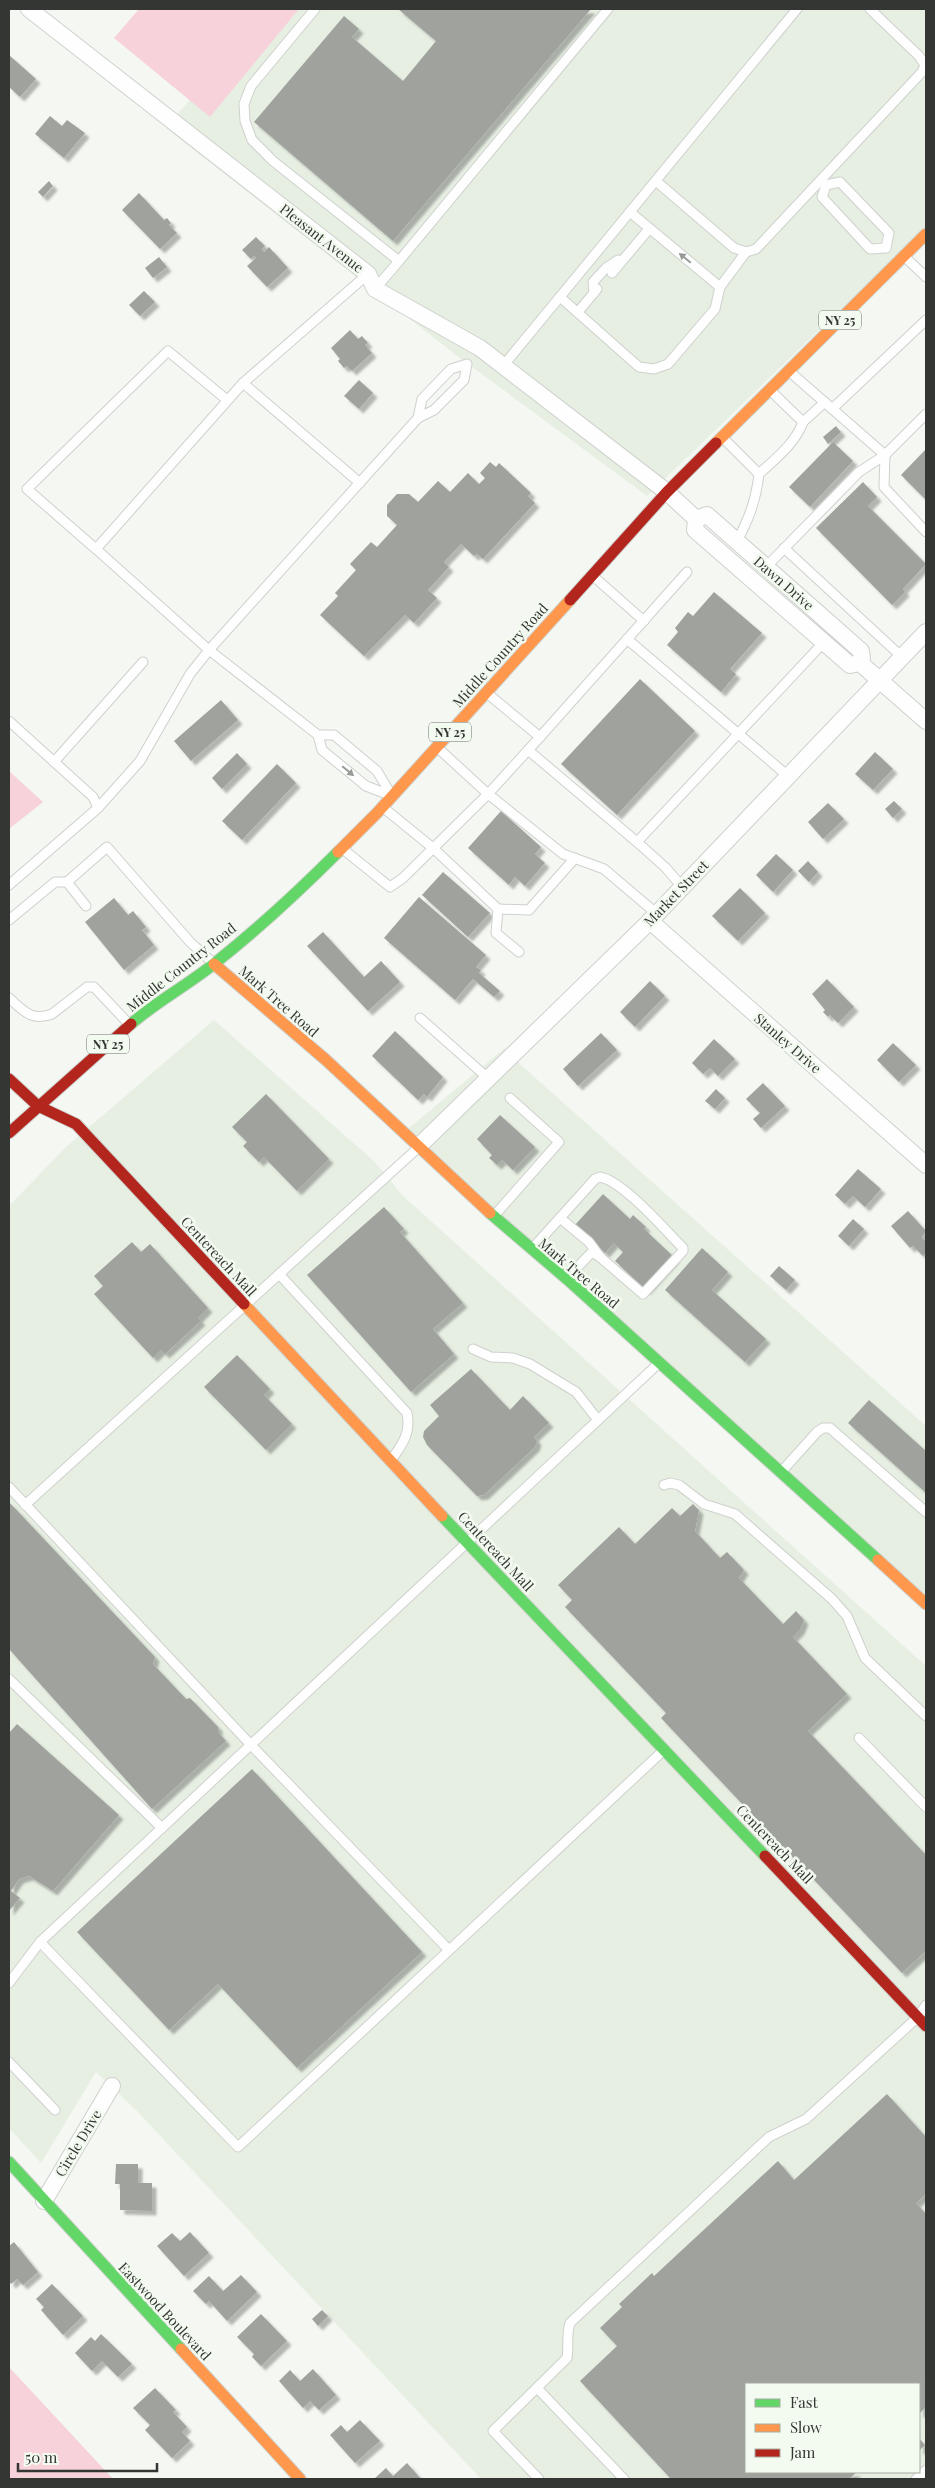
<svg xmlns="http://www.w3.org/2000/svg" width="935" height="2488" font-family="'Playfair Display',serif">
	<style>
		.built { fill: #e7efe3; fill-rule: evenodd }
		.green { fill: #f7d2db }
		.building { fill: #a0a29e; filter: url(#shadow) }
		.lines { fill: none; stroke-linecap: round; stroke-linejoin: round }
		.lane-casing { stroke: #ced1cd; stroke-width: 11 }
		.street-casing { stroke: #ced1cd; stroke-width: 18 }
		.fast-casing { stroke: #ced1cd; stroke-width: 13 }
		.slow-casing { stroke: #ced1cd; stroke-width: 13 }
		.jam-casing { stroke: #ced1cd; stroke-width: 13 }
		.lane { stroke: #fdfefd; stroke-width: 9 }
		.street { stroke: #fdfefd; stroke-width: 16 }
		.fast { stroke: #63d668; stroke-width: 11 }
		.slow { stroke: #ff974d; stroke-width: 11 }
		.jam { stroke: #b3261e; stroke-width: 11 }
		.oneway { fill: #989a98 }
		.labels { text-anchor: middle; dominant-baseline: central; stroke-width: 5; stroke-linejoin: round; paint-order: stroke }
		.shield { fill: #f3faef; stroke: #6d716b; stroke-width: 1 }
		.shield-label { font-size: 12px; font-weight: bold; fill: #333632 }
		.street-label { font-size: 14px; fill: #333632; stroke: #f3faef }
	</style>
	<defs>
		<filter id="shadow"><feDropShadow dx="4.5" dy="4.5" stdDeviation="1" flood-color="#0004"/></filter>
	</defs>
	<rect width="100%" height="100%" fill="#f4f7f2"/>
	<g class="built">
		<polygon points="266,9 926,9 926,227 647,496 456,355 166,128"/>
		<path d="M214,1020L375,1162L403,1196L926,1666V2479H481L136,2110L96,2072L41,2163L9,2128V1206L65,1148ZM746,2384H919V2472H746Z"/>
		<polygon points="505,1048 521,1065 926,1426 926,1604 403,1133"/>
	</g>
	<g class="green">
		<polygon points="139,9 299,9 210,117 114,38"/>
		<polygon points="9,771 43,802 9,829"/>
		<polygon points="9,2367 113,2479 9,2479"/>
	</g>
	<g class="building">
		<polygon points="398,9 591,9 393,241 254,122 344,16 359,29 352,37 403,81 436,41"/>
		<polygon points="9,55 36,79 20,97 9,87"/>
		<polygon points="50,116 62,126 67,120 85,133 64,158 35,134"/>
		<polygon points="49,181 53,186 43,197 38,192"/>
		<polygon points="139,193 164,220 167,218 171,223 169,225 177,233 160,249 122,210"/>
		<polygon points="256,237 265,246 262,249 264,252 269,247 288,268 267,287 247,266 256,258 254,256 251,259 242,250"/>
		<polygon points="159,257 167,267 153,278 145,268"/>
		<polygon points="144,291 155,302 140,316 129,305"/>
		<polygon points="350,330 358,339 362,336 368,343 365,345 372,353 352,371 347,366 344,368 338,361 340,359 331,348"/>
		<polygon points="359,380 373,393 359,409 344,396"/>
		<polygon points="836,426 841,432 828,444 823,437"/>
		<polygon points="833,442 853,461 810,507 789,487"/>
		<polygon points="926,449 926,500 901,475"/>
		<polygon points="490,462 496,467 499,463 531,493 528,496 535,503 483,559 477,554 474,556 461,544 444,562 449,567 428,590 437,598 414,623 405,615 364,656 320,615 338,596 335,593 356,570 350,564 371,542 377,547 397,525 387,516 387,505 397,494 409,494 418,502 438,481 450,492 468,473 479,484 485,478 480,473"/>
		<polygon points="863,482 877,497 868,506 926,564 903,589 905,592 892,605 816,528"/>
		<polygon points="714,592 762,633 730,669 736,674 721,692 667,645 678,632 675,628 688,612 693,616"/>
		<polygon points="640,679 695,731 617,815 561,764"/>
		<polygon points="221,700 238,720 191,761 174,741"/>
		<polygon points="875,752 893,769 873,790 855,774"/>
		<polygon points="237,753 247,764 222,789 212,778"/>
		<polygon points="277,764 296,783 242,840 222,821"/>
		<polygon points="894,801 902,809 893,818 885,809"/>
		<polygon points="828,803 844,819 823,839 808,822"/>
		<polygon points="501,811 541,847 535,854 545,863 525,886 515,877 509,885 468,848"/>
		<polygon points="776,854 793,870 773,892 756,875"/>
		<polygon points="808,861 818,872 809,882 798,871"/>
		<polygon points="443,872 490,913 468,937 422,895"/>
		<polygon points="740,888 765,913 738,941 712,916"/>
		<polygon points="419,897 486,955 476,967 481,970 479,973 500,991 494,997 473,979 455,1000 384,938"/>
		<polygon points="114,898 128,915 133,911 146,927 142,930 154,945 124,970 85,922"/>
		<polygon points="323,932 364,977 381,961 400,982 368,1011 307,946"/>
		<polygon points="827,979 854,1007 838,1023 830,1015 828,1017 823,1012 825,1010 812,994"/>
		<polygon points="650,981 665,996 635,1027 620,1012"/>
		<polygon points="395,1031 443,1077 427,1097 424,1094 418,1100 372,1056"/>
		<polygon points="601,1033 617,1050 578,1086 563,1069"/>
		<polygon points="714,1039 735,1059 718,1076 710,1068 703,1074 692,1063"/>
		<polygon points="893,1043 916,1065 899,1082 877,1060"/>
		<polygon points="763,1083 785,1106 761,1128 753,1119 760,1113 746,1099"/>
		<polygon points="716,1089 725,1098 715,1109 705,1101"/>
		<polygon points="266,1094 329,1159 297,1191 264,1157 259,1162 243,1146 247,1142 232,1127"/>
		<polygon points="500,1115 535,1147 513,1170 502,1160 497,1165 489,1158 492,1155 477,1139"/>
		<polygon points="858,1169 881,1189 865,1207 853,1196 845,1204 835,1195"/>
		<polygon points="603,1194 630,1219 633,1215 646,1227 644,1229 675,1258 646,1290 615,1261 623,1252 614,1243 605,1253 575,1225"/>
		<polygon points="384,1207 404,1229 400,1232 463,1303 433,1329 454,1354 411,1392 307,1275"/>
		<polygon points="908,1211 926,1231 922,1237 924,1240 926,1238 926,1253 923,1256 913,1246 910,1248 891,1226"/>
		<polygon points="853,1219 864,1229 849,1246 838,1236"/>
		<polygon points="132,1242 141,1252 150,1244 208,1308 198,1318 201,1321 165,1354 161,1350 153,1358 94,1294 103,1286 94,1276"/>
		<polygon points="702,1248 728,1272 712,1290 766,1339 745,1362 665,1290"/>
		<polygon points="779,1266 795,1280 786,1290 770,1276"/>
		<polygon points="237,1355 270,1389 264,1395 292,1424 266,1450 204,1387"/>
		<polygon points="471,1369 510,1410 523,1396 549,1423 534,1437 537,1441 535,1447 484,1495 477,1496 427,1445 423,1437 424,1431 439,1416 430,1405"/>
		<polygon points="869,1400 926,1451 926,1493 848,1423"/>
		<polygon points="9,1502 155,1657 153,1664 186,1699 190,1698 218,1727 218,1732 226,1741 152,1809 9,1649"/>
		<polygon points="693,1504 699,1510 695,1531 720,1558 727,1552 744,1570 739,1578 783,1624 796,1611 804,1620 800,1630 793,1637 847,1694 808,1731 926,1855 926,1951 902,1973 661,1718 666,1713 565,1607 572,1600 558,1585 619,1527 635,1544 672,1508 680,1516"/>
		<polygon points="17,1724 119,1815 53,1891 29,1876 19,1879 11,1891 20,1898 9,1911 9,1733"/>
		<polygon points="252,1769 422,1952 297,2068 218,1984 169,2030 77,1932"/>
		<polygon points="887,2094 926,2137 926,2194 916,2203 926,2214 926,2407 919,2414 919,2384 746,2384 746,2472 857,2472 849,2479 671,2479 580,2381 617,2346 600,2328 622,2307 619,2304 652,2273 654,2276 778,2161 794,2180"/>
		<polygon points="116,2164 138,2164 138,2183 152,2183 152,2211 120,2210 120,2184 115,2184"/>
		<polygon points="190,2232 209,2253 184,2276 157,2246 172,2233 180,2241"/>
		<polygon points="14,2242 38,2272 23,2285 17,2279 11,2284 9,2281 9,2246"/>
		<polygon points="241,2275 257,2292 227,2321 209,2301 206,2304 193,2291 209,2276 223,2291"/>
		<polygon points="52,2284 83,2316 63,2335 41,2310 44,2307 36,2299"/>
		<polygon points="322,2310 328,2316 318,2326 312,2319"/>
		<polygon points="261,2314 287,2341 261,2366 252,2357 254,2354 237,2337"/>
		<polygon points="101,2334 132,2364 118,2377 102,2361 92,2371 75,2353 91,2337 95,2341"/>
		<polygon points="313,2369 336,2395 319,2410 310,2401 303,2408 279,2381 290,2370 300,2381"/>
		<polygon points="155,2388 176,2410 173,2412 187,2427 182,2432 190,2441 172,2458 145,2430 150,2425 133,2408"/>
		<polygon points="360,2420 380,2441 355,2463 330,2435 341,2425 347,2432"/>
		<polygon points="919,2438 925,2445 919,2451"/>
		<polygon points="407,2463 421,2479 375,2478 386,2468 393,2476"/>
	</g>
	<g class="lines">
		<g class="lane-casing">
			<g id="lane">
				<polyline points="315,9 251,86 244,104 245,121 252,140 273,161 399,261 375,289"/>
				<polyline points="656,181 734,248 746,252 756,249 922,72 925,65 919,56 870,9"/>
				<polygon points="840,182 889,233 886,248 870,249 822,197 826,185"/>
				<polyline points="630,212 720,287"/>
				<polyline points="906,258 926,277"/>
				<polyline points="399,261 608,9"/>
				<polyline points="612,273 649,229"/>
				<polyline points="594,293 593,282 606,268 618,260"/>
				<polyline points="560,297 639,367 654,369 668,364 715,309 720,287 746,252"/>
				<polyline points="578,312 597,289"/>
				<polygon points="467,364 464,380 434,410 418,418 422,399 451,369"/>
				<polyline points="503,366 797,9"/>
				<polyline points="790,372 885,455 884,487 926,532"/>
				<polyline points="243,383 368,274"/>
				<polyline points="832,409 926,320"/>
				<polyline points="803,422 825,402"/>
				<polyline points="724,439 759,474"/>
				<path d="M737,541C749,519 756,500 759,474C775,459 795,444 803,422L772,392"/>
				<polyline points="784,548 902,657"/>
				<polyline points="96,549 27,489 168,351 227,400"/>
				<polyline points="766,567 859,472 885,455 926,414"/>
				<polyline points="593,576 644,621"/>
				<polyline points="627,639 788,776"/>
				<polyline points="488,694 540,737 687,572"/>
				<polyline points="9,721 93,797 98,808 9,885"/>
				<polyline points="318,735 334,735 377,771 392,796 366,786 322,750 318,735 209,650 96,549 243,383 360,483"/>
				<polyline points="439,749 488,794 540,737"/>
				<polyline points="528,750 637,842"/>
				<polyline points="54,762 143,662"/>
				<polyline points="98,808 140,761 190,674 209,650 418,418"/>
				<polyline points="385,809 433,848 498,909 496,933 519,952"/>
				<polyline points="344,850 390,887 403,878 488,794 563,854 604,869 657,914"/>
				<polyline points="682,887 666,868 637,842 824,642"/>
				<polyline points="86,906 67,882 107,847 190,942 212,962"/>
				<polyline points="498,909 529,910 575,858"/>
				<polyline points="9,920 55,882 67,882"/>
				<path d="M9,998C23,1010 31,1022 52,1014L87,987H94L128,1023"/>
				<polyline points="420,1018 489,1079"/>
				<polyline points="494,1216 559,1142 510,1098"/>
				<polyline points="560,1218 589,1242 600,1257 592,1252 568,1277"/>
				<path d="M532,1249L595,1179L600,1177C623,1181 665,1230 683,1248V1251L643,1294L600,1257"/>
				<path d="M279,1274L407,1413C411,1433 403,1443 392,1459"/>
				<polyline points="473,1349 491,1357 513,1358 530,1364 576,1392 598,1420"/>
				<polyline points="782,1471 817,1432 823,1428 830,1428 926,1512"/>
				<polyline points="664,1485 670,1483 679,1485 704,1504 735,1514 832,1599 847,1616 865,1658 926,1716"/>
				<polyline points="9,1487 251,1745 449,1950"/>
				<polyline points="25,1505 419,1147"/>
				<polyline points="9,1679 162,1828"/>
				<polyline points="859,1738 926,1807"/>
				<polyline points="40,1942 238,2147 664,1750"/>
				<polyline points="9,1983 40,1942 659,1363"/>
				<polyline points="9,2062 55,2110"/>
				<polyline points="537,2388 624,2479"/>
				<path d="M539,2479L493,2431L567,2358C569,2345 566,2336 570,2323L769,2137L806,2119L918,2017L926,2005"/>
				<polyline points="916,2479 926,2470"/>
			</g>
		</g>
		<g class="street-casing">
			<g id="street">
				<polyline points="29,9 368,274 375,289 480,348 667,492 696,519"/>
				<polygon points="707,515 861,651 862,658 860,663 850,665 695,530 696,519"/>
				<polyline points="860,663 926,721"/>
				<polyline points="650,921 926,1165"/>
				<polyline points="419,1146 650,921 926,632"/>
				<polyline points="44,2201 112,2086"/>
			</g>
		</g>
		<g class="fast-casing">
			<g id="fast">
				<path d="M131,1024C157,1001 188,985 215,963C258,929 299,891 338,852"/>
				<polyline points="490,1213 567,1279 878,1560"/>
				<polyline points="442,1516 765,1856"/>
				<polyline points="9,2162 181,2349"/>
			</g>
		</g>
		<g class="slow-casing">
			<g id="slow">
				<polyline points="716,443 926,234"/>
				<polyline points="338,852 377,813 570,600"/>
				<polyline points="214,964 326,1060 490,1213"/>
				<polyline points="244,1304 442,1516"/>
				<polyline points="878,1560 926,1604"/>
				<polyline points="181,2349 300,2479"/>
			</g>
		</g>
		<g class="jam-casing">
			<g id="jam">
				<polyline points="570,600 667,492 716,443"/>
				<polyline points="9,1079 38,1106 76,1124 244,1304"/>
				<polyline points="9,1133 131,1024"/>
				<polyline points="765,1856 926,2026"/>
			</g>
		</g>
		<use href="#lane" class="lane"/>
		<use href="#street" class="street"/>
		<use href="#fast" class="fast"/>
		<use href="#slow" class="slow"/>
		<use href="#jam" class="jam"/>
	</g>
	<defs><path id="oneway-solid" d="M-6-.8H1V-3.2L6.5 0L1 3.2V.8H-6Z" transform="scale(1.25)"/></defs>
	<g class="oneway">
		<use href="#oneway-solid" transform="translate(685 258) rotate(-141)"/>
		<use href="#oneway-solid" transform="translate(348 771) rotate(40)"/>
	</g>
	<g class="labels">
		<g class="shield">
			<rect x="819" y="310.5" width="42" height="19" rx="4"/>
			<rect x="429" y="722.5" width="42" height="19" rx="4"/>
			<rect x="87" y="1034.5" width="42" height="19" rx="4"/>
		</g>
		<g class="shield-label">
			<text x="840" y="320">NY 25</text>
			<text x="450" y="732">NY 25</text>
			<text x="108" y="1044">NY 25</text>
		</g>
		<g class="street-label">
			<text transform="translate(322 238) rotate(38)">Pleasant Avenue</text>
			<text transform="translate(784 583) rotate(41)">Dawn Drive</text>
			<text transform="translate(500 655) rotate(-48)">Middle Country Road</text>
			<text transform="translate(676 893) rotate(-46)">Market Street</text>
			<text transform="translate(181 967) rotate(-38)">Middle Country Road</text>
			<text transform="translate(279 1001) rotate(41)">Mark Tree Road</text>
			<text transform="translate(788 1043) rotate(41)">Stanley Drive</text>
			<text transform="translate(219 1256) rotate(47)">Centereach Mall</text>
			<text transform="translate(579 1273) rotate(40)">Mark Tree Road</text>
			<text transform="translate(496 1551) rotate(47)">Centereach Mall</text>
			<text transform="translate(775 1844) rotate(46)">Centereach Mall</text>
			<text transform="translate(78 2143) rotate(-59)">Circle Drive</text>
			<text transform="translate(165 2311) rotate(47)">Eastwood Boulevard</text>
		</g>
	</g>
	<rect width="935" height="2488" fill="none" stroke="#333632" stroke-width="20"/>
	<rect x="745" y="2383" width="175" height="90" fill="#f3faef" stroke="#a6aca3"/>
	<rect x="755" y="2399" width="25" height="8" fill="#63d668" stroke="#a6aca3"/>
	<text x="790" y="2408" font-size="15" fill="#333632">Fast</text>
	<rect x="755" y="2424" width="25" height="8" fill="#ff974d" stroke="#a6aca3"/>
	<text x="790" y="2433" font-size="15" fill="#333632">Slow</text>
	<rect x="755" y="2449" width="25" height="8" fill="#b3261e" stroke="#a6aca3"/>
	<text x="790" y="2458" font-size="15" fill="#333632">Jam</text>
	<path d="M18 2463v8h139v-8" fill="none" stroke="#333632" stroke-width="2.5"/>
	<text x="25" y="2463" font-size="15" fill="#333632" stroke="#f3faef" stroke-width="4" paint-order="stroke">50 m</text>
</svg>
